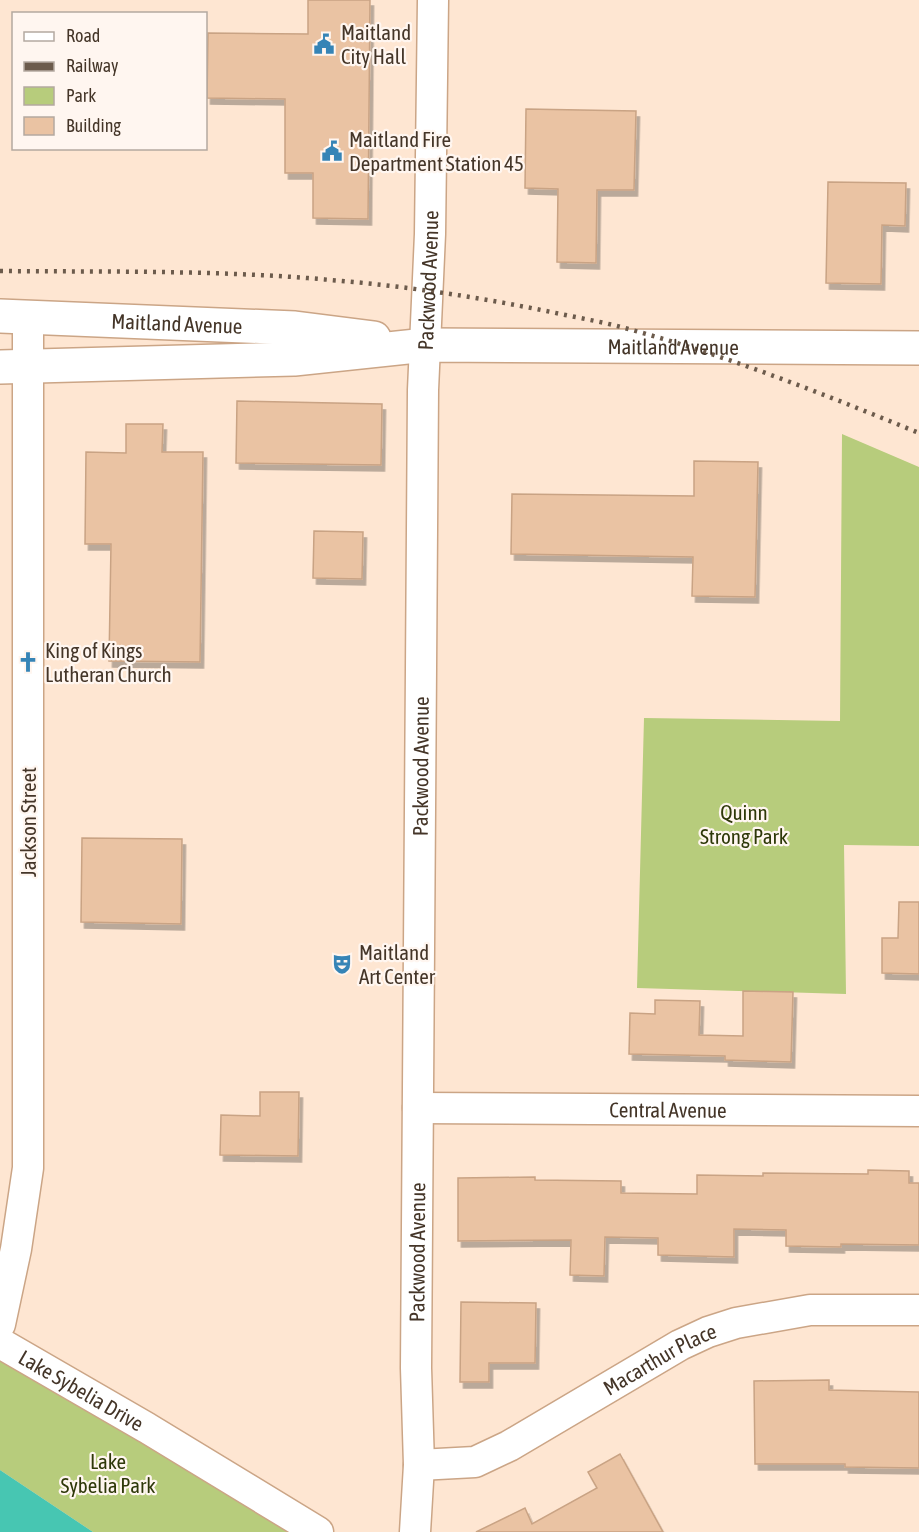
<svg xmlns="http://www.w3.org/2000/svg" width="919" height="1532" font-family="'Asap Condensed',sans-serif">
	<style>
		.green { fill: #b7cc7c }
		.water { fill: #47c6b2 }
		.building { fill: #eac3a3; stroke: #c9a384; stroke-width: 1.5; filter: url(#shadow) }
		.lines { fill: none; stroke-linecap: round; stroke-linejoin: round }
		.street-casing { stroke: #cba586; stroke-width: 33 }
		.secondary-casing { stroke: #cba586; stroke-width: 36 }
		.street { stroke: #fff; stroke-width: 30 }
		.secondary { stroke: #fff; stroke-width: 33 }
		.rail { stroke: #6c5b4c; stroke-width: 4.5; stroke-dasharray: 3 6; stroke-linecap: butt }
		.labels { text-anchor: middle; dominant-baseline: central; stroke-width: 4.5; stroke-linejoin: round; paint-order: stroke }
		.poi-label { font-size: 21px; fill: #443528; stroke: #fff6f0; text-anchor: start }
		.street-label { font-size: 21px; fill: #443528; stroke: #fff6f0 }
		.park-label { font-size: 21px; fill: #2e3808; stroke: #fff6f0 }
	</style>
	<defs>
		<filter id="shadow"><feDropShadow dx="3.5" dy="6" stdDeviation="0" flood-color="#0004"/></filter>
	</defs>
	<rect width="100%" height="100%" fill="#fee6d2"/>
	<g class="green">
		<polygon points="842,434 919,467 919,846 844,845 846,994 637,988 644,718 840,721"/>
		<polygon points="0,1343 317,1532 93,1532 0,1470"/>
	</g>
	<polygon class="water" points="0,1470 93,1532 0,1532"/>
	<g class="building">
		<polygon points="308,0 370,0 368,219 313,218 313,173 285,173 285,99 207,98 208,33 308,34"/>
		<polygon points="526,109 636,111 634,190 597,190 596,263 557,262 558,189 525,188"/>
		<polygon points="828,182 906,183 905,226 882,225 881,284 826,283"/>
		<polygon points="237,401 382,404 381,465 236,463"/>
		<polygon points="126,424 163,424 162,452 203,452 200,662 109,661 111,544 85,544 86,452 126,453"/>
		<polygon points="694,461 758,462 755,597 692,596 693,557 511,554 512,494 694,496"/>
		<polygon points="314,531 363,532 362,579 313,578"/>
		<polygon points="82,838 182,839 181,924 81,922"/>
		<polygon points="899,902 919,902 919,974 882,973 882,938 898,938"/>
		<polygon points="743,991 793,992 791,1062 725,1060 725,1056 629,1054 630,1013 655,1014 655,1000 700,1001 699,1035 743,1036"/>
		<polygon points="260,1092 299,1092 298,1156 220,1155 221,1115 260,1116"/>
		<polygon points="868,1170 909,1171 909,1183 919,1183 919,1245 841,1244 841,1247 786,1246 786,1230 734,1229 734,1257 658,1255 658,1238 605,1237 604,1276 570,1275 571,1240 458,1241 458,1178 535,1177 535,1180 621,1181 621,1193 697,1194 697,1175 763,1176 763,1173 868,1174"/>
		<polygon points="461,1302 536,1303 535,1363 489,1363 489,1382 460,1382"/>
		<polygon points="829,1380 829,1390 919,1392 919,1468 845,1467 845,1464 755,1464 754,1381"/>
		<polygon points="620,1454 663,1532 476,1532 525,1508 532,1524 597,1488 588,1472"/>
	</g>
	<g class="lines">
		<g class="street-casing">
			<g id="street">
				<path id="s1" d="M418,1108L919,1111"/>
				<polyline points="0,1324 16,1249 28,1168 28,317"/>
				<path id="s2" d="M0,1343L147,1428L318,1532"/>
				<path id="s3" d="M419,1465L475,1462L509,1446L680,1345L708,1332L736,1323L810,1310H919"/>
				<path id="s4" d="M415,1532L419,1465L416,1368L423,390L430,234L433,0"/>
			</g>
		</g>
		<g class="secondary-casing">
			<g id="secondary">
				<path id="s5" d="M0,316L295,328L374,338"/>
				<path id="s6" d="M0,367L294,359L426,345L919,348"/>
			</g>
		</g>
		<use href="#street" class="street"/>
		<use href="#secondary" class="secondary"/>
		<path class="rail" d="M0,271C110,272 221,270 331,280C405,286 478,297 551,312C574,317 598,321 621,327C723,354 821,393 919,433"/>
	</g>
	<defs>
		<g id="civic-bare" transform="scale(1.62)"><path d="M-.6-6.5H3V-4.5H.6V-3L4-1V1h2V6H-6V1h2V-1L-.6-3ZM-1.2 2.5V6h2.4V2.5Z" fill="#3684b6" stroke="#fff6f0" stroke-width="2.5" paint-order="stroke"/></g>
		<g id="church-bare" transform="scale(1.62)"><path d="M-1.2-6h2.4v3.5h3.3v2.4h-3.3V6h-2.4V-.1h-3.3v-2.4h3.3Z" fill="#3684b6" stroke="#fff6f0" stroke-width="2.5" paint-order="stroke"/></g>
		<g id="theatre-bare" transform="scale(1.62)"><path d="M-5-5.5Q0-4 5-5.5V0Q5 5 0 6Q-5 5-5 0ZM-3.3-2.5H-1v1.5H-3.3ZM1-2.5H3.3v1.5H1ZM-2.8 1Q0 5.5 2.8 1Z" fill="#3684b6" stroke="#fff6f0" stroke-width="2.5" paint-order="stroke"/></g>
	</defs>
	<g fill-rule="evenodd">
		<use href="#civic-bare" x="324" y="44"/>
		<use href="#civic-bare" x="332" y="151"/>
		<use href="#church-bare" x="28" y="662"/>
		<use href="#theatre-bare" x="342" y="964"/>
	</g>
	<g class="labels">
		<g class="poi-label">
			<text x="341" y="32">Maitland<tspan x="341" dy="24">City Hall</tspan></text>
			<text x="349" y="139">Maitland Fire<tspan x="349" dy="24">Department Station 45</tspan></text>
			<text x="45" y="650">King of Kings<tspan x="45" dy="24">Lutheran Church</tspan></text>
			<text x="359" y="952">Maitland<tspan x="359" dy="24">Art Center</tspan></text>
		</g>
		<g class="street-label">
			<text stroke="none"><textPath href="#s4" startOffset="1252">Packwood Avenue</textPath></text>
			<text stroke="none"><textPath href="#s5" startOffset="177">Maitland Avenue</textPath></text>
			<text stroke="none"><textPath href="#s6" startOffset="674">Maitland Avenue</textPath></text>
			<text stroke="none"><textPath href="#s4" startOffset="766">Packwood Avenue</textPath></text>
			<text transform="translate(28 822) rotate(-90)">Jackson Street</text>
			<text stroke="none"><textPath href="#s1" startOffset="250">Central Avenue</textPath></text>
			<text stroke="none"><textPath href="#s4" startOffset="280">Packwood Avenue</textPath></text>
			<text stroke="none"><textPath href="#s3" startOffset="268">Macarthur Place</textPath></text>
			<text stroke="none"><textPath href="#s2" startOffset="94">Lake Sybelia Drive</textPath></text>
		</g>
		<g class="park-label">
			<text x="744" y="812">Quinn<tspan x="744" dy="24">Strong Park</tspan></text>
			<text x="108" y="1461">Lake<tspan x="108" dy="24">Sybelia Park</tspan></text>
		</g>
	</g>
	<rect x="12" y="12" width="195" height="138" fill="#fff6f0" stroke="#b4a9a0" stroke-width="1.5"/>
	<rect x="24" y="32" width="30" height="9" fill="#ffffff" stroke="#b4a9a0" stroke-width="1.5"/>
	<text x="66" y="42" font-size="18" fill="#443528">Road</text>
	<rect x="24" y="62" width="30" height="9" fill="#6c5b4c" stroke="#b4a9a0" stroke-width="1.5"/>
	<text x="66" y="72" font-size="18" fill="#443528">Railway</text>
	<rect x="24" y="87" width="30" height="18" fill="#b7cc7c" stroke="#b4a9a0" stroke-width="1.5"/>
	<text x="66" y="102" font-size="18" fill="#443528">Park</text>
	<rect x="24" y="117" width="30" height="18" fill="#eac3a3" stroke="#b4a9a0" stroke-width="1.5"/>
	<text x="66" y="132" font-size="18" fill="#443528">Building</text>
</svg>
